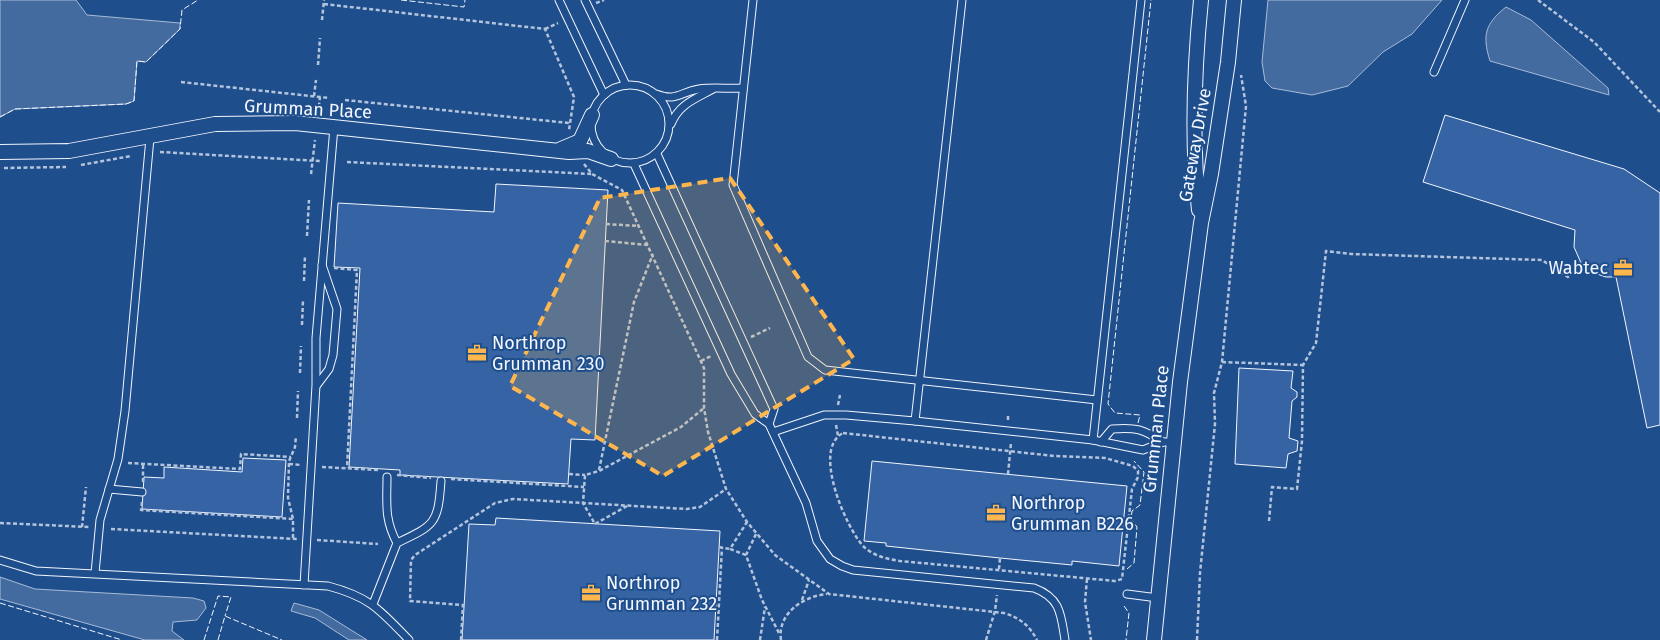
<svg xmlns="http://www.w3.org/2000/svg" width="1660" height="640" font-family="'Fira Sans',sans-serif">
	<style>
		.water { fill: #446ba0; stroke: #a8bbd7 }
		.building { fill: #3563a3; stroke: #f2f6ff }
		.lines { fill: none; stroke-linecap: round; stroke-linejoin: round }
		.lane-casing { stroke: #f2f6ff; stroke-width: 9 }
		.street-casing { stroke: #f2f6ff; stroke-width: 16 }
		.path { stroke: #b3c4dc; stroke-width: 2.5; stroke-dasharray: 4 2.5; stroke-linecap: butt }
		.lane { stroke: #1f4e8c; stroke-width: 7 }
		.street { stroke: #1f4e8c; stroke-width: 14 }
		.fence { stroke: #f2f6ff; stroke-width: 1; stroke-dasharray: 6 2.5; stroke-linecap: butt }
		.marked { fill: #ffb74d; fill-opacity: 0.2; stroke: #ffb74d; stroke-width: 4; stroke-dasharray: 10 6; stroke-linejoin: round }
		.labels { text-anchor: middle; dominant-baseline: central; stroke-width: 4; stroke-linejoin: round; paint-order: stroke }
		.street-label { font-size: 18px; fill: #f2f6ff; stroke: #1f4e8c }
		.poi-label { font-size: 18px; fill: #f2f6ff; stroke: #1f4e8c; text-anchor: start }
	</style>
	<rect width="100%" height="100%" fill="#1f4e8c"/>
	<g class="water">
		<polygon points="0,0 76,0 87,15 180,23 180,29 146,62 137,61 134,101 126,104 15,109 0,117"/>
		<polygon points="1268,0 1442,0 1412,34 1383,52 1348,86 1312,95 1272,88 1265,81 1262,62"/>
		<path d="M1506,7L1531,20L1608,88L1609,95L1490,61C1482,35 1485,24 1506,7Z"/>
		<polygon points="0,577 35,589 193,598 204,601 206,608 197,620 173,622 172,631 184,640 145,640 0,599"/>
		<polygon points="294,603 319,610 367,640 349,640 315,618 291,611"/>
	</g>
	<g class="building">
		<polygon points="1445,115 1624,169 1660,193 1660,425 1647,428 1616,277 1606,277 1591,272 1581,263 1574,247 1575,230 1423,182"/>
		<polygon points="496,184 608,190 595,440 571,439 568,484 400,475 400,470 349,467 360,268 334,267 338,203 494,212"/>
		<polygon points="1239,368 1293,371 1291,388 1297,392 1297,397 1292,401 1289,438 1298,441 1297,451 1288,454 1286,468 1235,464"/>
		<polygon points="243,458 286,460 282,517 142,509 144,477 164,478 164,467 242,472"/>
		<polygon points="872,461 1127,486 1119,566 1072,561 1072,565 1000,558 886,546 886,543 864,541"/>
		<polygon points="496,518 720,531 714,640 462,640 469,524 495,525"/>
	</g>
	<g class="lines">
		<g class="lane-casing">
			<g id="lane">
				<polyline points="559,0 604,95"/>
				<polyline points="585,0 626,85"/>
				<polyline points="753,0 733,185 808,357 825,370 1097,400"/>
				<polyline points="962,0 915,421 1093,440 1143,450 1163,442 1173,442"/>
				<polyline points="1434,72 1465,0"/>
				<circle cx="630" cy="124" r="39"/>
				<path d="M656,94C677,102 680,92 699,89C713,87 729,89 743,88"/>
				<path d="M671,124C679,104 695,99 713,89"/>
				<polyline points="657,154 774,409 769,424"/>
				<path d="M634,164L731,374L755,414L769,424L806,503L817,541L830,559L842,566L853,570L1034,588C1061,598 1061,615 1065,640"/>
				<polyline points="317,385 329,369 333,355 337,309 322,265"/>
				<polyline points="773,432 824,415 846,415 915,421"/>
				<polyline points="1093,440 1141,0"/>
				<path d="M1101,442L1112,429C1136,427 1143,429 1163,442"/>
				<path d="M387,477C387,503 384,519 397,543"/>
				<polyline points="109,489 142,492"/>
				<path d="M0,560L36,571L328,586C370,597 380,610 409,640"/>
				<polyline points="95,573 100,520 118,459 125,411 150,138"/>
				<polyline points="304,585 316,385 316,338 334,127"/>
				<polyline points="1127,594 1158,598"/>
				<path d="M373,604L397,543C435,525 438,524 441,481"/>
			</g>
		</g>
		<g class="street-casing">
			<g id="street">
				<polyline points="561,149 580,141 592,115"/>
				<polyline points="0,152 69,151 215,124 295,123 569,152 588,151 611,159"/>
				<path d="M1199,210C1191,139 1194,70 1201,0"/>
				<polyline points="1154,640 1180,382 1201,223 1211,174 1228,62 1234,0"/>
			</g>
		</g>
		<g class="path">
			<polyline points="1538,0 1594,42 1660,112"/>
			<polyline points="596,3 604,0"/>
			<polyline points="324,4 545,29 574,97 569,130"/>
			<polyline points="322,20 324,0"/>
			<polyline points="545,29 558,23"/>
			<polyline points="318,65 320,38"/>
			<polyline points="181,82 329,98"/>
			<polyline points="314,96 316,80"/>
			<polyline points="345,100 569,123"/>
			<polyline points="318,113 320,97"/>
			<polyline points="160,152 320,161"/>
			<polyline points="347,162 592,174"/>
			<path d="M584,164L592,174L622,190L704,368V408L708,432L726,489L747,522L775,555L829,594L1004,613C1020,618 1029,625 1037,640"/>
			<polyline points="81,165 131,156"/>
			<polyline points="4,168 66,167"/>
			<polyline points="311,174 315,140"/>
			<polyline points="606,224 639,226"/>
			<polyline points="307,236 309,200"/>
			<polyline points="605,241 648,245"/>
			<polyline points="334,268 357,270 347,468"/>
			<polyline points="304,281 305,255"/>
			<polyline points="302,325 303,300"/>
			<polyline points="751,337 770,328"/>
			<polyline points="701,361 711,356"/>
			<polyline points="1222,362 1303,365"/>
			<polyline points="300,373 301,346"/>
			<polyline points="838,405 840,395"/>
			<polyline points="297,418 298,391"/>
			<polyline points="1008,420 1008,414"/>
			<polyline points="836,425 838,436"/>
			<path d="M843,433L1054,456L1105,458L1133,466L1138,471V477L1132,489L1122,579L1115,581L900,561C887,559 874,556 864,547C847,530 811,449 843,433Z"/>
			<polyline points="128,463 240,469 241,454 291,457"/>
			<polyline points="289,464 301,465"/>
			<polyline points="322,467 379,470"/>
			<polyline points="599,470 634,302 653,254"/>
			<polyline points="569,474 585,475"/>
			<polyline points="1008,474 1011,443"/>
			<polyline points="397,475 431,478"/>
			<polyline points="451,479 584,487"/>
			<polyline points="143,482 143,463"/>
			<polyline points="142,502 141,510 293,519"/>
			<polyline points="627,506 595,524 583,503 585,475 599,471 681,427 704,408"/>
			<polyline points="1269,521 1272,487 1297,489 1302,441 1303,365 1316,343 1326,251 1351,254 1542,260 1568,277 1581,263"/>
			<polyline points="0,523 89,527"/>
			<polyline points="82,527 86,487"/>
			<polyline points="111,529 297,539"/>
			<polyline points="756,534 746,555 762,600 780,635"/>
			<polyline points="293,538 293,519 288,498 289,461 295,447 296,436"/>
			<polyline points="317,540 378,544"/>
			<polyline points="719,547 730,549"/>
			<polyline points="746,555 730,549 747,522"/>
			<polyline points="999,569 1000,558"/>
			<polyline points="1087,579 1085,602 1091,640"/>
			<polyline points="802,600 809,580"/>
			<polyline points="461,640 463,605 410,601 411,560 415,555 495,503 513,499 687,509 700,507 726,489"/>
			<polyline points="717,640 722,547"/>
			<polyline points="760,640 765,607"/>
			<path d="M781,640C777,613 804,596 827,594"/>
			<polyline points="986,640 995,611 997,595"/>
			<polyline points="1197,640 1200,573 1215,424 1214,393 1222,362 1246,106 1241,75"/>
		</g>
		<use href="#lane" class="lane"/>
		<use href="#street" class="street"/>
		<g class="fence">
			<polyline points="401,0 464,7 465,0"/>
			<polyline points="0,117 15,109 126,104 134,101 137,61 146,62 180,29 182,10 198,0"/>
			<polyline points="1138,423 1140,415 1115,413 1108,404 1151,0"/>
			<polyline points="1127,569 1134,563 1137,527 1131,519 1132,511 1140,505 1144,472 1134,461"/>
			<polyline points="0,603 122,640"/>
			<polyline points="1124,606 1129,613 1126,640"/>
			<polyline points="204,640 218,596 231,597 225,616"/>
			<polyline points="218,640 225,616 282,640"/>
		</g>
	</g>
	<path class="marked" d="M730,178L854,359L663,476L510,386L600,198Z"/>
	<defs>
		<g id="office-bare" transform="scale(1.5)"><path d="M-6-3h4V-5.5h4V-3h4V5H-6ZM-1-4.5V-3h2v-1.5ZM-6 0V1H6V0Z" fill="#ffb74d" stroke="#1f4e8c" stroke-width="2.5" paint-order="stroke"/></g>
	</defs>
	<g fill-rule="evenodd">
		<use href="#office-bare" x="1623" y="268"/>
		<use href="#office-bare" x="477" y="353"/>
		<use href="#office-bare" x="996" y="513"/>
		<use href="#office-bare" x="591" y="593"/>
	</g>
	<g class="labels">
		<g class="street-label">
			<text transform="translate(308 109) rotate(3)">Grumman Place</text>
			<text transform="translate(1195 145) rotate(-80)">Gateway Drive</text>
			<text transform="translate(1156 429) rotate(-84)">Grumman Place</text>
		</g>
		<g class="poi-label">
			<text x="1608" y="268" text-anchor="end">Wabtec</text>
			<text x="492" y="343">Northrop<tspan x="492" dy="21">Grumman 230</tspan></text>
			<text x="1011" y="503">Northrop<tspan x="1011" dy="21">Grumman B226</tspan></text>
			<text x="606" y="583">Northrop<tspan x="606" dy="21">Grumman 232</tspan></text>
		</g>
	</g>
</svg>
